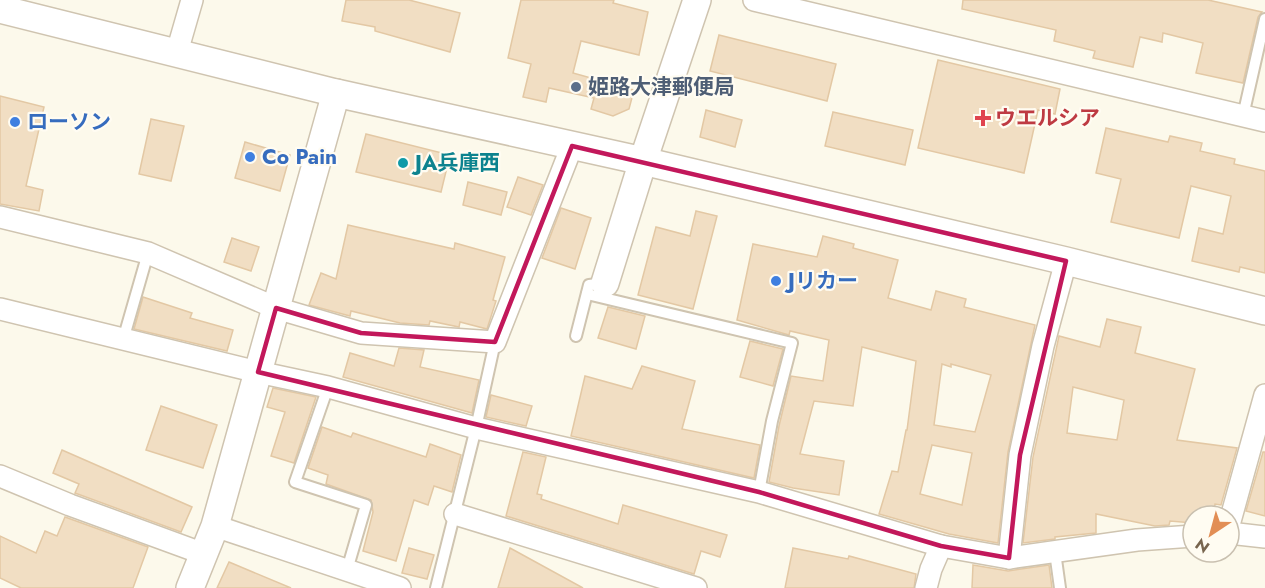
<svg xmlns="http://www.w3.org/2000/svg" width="1265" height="588" font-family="Jost,'Noto Sans JP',sans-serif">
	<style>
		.building { fill: #f1dec3; stroke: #e3c8a4; stroke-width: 1.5; fill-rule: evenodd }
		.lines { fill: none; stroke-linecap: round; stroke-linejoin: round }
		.service-casing { stroke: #cfc4b0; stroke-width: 14 }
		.minor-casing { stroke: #cfc4b0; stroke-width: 24 }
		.tertiary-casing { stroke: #cfc4b0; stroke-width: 30 }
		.service { stroke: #fff; stroke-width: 10 }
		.minor { stroke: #fff; stroke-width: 21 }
		.tertiary { stroke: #fff; stroke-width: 27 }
		.marked { fill: none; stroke: #c2185b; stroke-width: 4.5; stroke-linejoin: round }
		.service-dot { fill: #5c6f8a; stroke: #fffcf2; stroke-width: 2 }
		.health-dot { fill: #e0444e; stroke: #fffcf2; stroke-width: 2 }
		.shop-dot { fill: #3f7fe0; stroke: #fffcf2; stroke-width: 2 }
		.culture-dot { fill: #0f9aa8; stroke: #fffcf2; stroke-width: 2 }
		.labels { text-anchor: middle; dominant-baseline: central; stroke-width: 4.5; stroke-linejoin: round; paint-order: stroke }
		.service-label { font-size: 21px; font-weight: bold; fill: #4e5e75; stroke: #fffcf2; text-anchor: start }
		.health-label { font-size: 21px; font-weight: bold; fill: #be3a42; stroke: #fffcf2; text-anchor: start }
		.shop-label { font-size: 21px; font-weight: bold; fill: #366cbe; stroke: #fffcf2; text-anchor: start }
		.culture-label { font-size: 21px; font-weight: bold; fill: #0d838f; stroke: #fffcf2; text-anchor: start }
	</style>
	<rect width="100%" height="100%" fill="#fcf9eb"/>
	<g class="building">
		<polygon points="346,0 409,0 460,13 450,52 375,31 375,27 342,21"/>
		<polygon points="521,0 614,0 613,3 648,12 639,55 581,41 573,73 634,90 629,109 613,116 591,109 594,98 549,88 546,102 523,97 531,64 508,58"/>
		<polygon points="963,0 1208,0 1262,12 1258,17 1243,83 1196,73 1203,43 1163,33 1162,42 1140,37 1133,67 1093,58 1095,51 1054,41 1056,30 962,9"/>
		<polygon points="719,35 836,64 827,101 710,71"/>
		<polygon points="938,60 1060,89 1055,114 1038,110 1024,173 918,148"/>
		<polygon points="0,96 44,107 26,186 43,190 39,211 0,204"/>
		<polygon points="706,110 742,120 735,147 700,137"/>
		<polygon points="833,112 913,130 905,165 825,146"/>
		<polygon points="151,119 184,126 171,181 139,174"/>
		<polygon points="1106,128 1168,142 1170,136 1202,143 1200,151 1235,159 1234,164 1265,171 1265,273 1240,267 1239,272 1192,261 1199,228 1223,234 1231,196 1191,186 1179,238 1111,222 1121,179 1096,173"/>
		<polygon points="366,134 450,155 441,192 356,172"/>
		<polygon points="245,142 290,155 280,191 235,178"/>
		<polygon points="518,177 543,185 531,215 507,207"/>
		<polygon points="468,182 507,192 501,215 463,205"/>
		<polygon points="561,208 591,218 575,269 542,258"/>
		<polygon points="696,211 717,216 693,309 638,295 656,227 690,236"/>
		<polygon points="348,225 454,249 455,243 505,257 493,300 496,301 487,329 460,322 459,327 430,321 429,325 400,323 351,311 350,316 309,305 321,273 336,279"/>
		<path d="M823,236L854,244L853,248L898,260L888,298L931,310L936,291L966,299L964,307L1035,325L1008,452L998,543L949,534L879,514L892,471L898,472L906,430H907L916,361L862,347L853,406L814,401L800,454L844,461L839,495L793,488L769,482L779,426L791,376L823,381L829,340L790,331L789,335L737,320L753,244L817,257ZM942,364L951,367V364L991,375L975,432L934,425ZM932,445L972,453L962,505L920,494Z"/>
		<polygon points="232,238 259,247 251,271 224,262"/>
		<polygon points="143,297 192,313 190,318 233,330 227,351 134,329"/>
		<polygon points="608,307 645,316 636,349 598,338"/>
		<path d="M1107,319L1141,327L1135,353L1195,369L1177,440L1237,448L1221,505L1215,504L1213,516H1193V523L1170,521L1169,525L1155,526L1096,514V533L1055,537V539L1023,543L1033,457L1059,336L1100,347ZM1073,387L1124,400L1117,440L1067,433Z"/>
		<polygon points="750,341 783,349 773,386 740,377"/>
		<polygon points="399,348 424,350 420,367 479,380 472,413 343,377 350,353 394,366"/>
		<polygon points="642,366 695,381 682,429 760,445 754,478 571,436 585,376 632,389"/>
		<polygon points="273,388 316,397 294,463 271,456 285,412 267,407"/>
		<polygon points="491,395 532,406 526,426 486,417"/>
		<polygon points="161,406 217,425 203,468 146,450"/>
		<polygon points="322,427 351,437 353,433 426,457 430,444 461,455 452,492 434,486 428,505 414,500 396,561 363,551 373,512 371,500 326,484 328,475 308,468"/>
		<polygon points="62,450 192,507 181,532 75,493 79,484 53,473"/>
		<polygon points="523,452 546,457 537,494 542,495 541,499 618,524 623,505 727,535 720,557 701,551 694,574 506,516"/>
		<polygon points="1263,452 1265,452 1265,516 1246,511"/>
		<polygon points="65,517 148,547 133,588 21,588 0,578 0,536 36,553 45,531 57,536"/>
		<polygon points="409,548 434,555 427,579 402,573"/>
		<polygon points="510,548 583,588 498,588"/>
		<polygon points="793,548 848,559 849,556 916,574 914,588 785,588"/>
		<polygon points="229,562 291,588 217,588"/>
		<polygon points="973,565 1008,571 1049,565 1052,588 972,588"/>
	</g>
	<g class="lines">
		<g class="service-casing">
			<g id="service">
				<polyline points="1243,116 1265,19"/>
				<polyline points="587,294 792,343 772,421 759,492"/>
				<polyline points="576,336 589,285 605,283"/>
				<polyline points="123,340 148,253"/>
				<polyline points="328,387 295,482 366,505 347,570"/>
				<polyline points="1055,552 1060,588"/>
				<polyline points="436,588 476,428 495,342"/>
			</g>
		</g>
		<g class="minor-casing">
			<g id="minor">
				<polyline points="754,0 1265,121"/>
				<polyline points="177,52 192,0"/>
				<polyline points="0,217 148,253 276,308 361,333 495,342 572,146"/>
				<polyline points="0,309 258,372 328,387 476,428 759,492 941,546 1009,558 1137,540 1193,536"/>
				<polyline points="0,476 70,505 204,554"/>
				<polyline points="455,514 696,588"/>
				<polyline points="1229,525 1265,395"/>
				<polyline points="215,526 400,588"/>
				<polyline points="1229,533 1265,537"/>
				<polyline points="1009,558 1020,455 1043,346 1066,261"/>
				<polyline points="926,588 931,569 941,546"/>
			</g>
		</g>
		<g class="tertiary-casing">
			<g id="tertiary">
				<polyline points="0,9 336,93 643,161 1066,261 1265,311"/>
				<polyline points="605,283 643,161 697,0"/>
				<polyline points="190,588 215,526 336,93"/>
			</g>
		</g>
		<use href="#service" class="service"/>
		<use href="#minor" class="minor"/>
		<use href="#tertiary" class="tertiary"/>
	</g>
	<path class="marked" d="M572,146L1066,261L1020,455L1009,558L941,546L759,492L258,372L276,308L361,333L495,342Z"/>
	<circle class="service-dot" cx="576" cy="87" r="6"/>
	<path class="health-dot" d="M980 109h6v6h6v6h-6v6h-6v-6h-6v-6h6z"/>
	<g class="shop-dot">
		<circle cx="15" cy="122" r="6"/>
		<circle cx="250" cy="157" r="6"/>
		<circle cx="776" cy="281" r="6"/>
	</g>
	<circle class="culture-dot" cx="403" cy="163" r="6"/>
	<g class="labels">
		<g class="service-label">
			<text x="588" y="87">姫路大津郵便局</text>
		</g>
		<g class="health-label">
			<text x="995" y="118">ウエルシア</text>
		</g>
		<g class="shop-label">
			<text x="27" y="122">ローソン</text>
			<text x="262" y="157">Co Pain</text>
			<text x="788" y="281">Jリカー</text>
		</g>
		<g class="culture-label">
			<text x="415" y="163">JA兵庫西</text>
		</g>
	</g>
	<g transform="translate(1211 534) rotate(216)"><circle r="28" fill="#fffcf2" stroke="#c9c0b0" stroke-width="1.5"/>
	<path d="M0-4.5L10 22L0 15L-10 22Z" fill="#e28e55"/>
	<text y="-9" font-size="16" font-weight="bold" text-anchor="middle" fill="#78654e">N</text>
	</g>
</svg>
